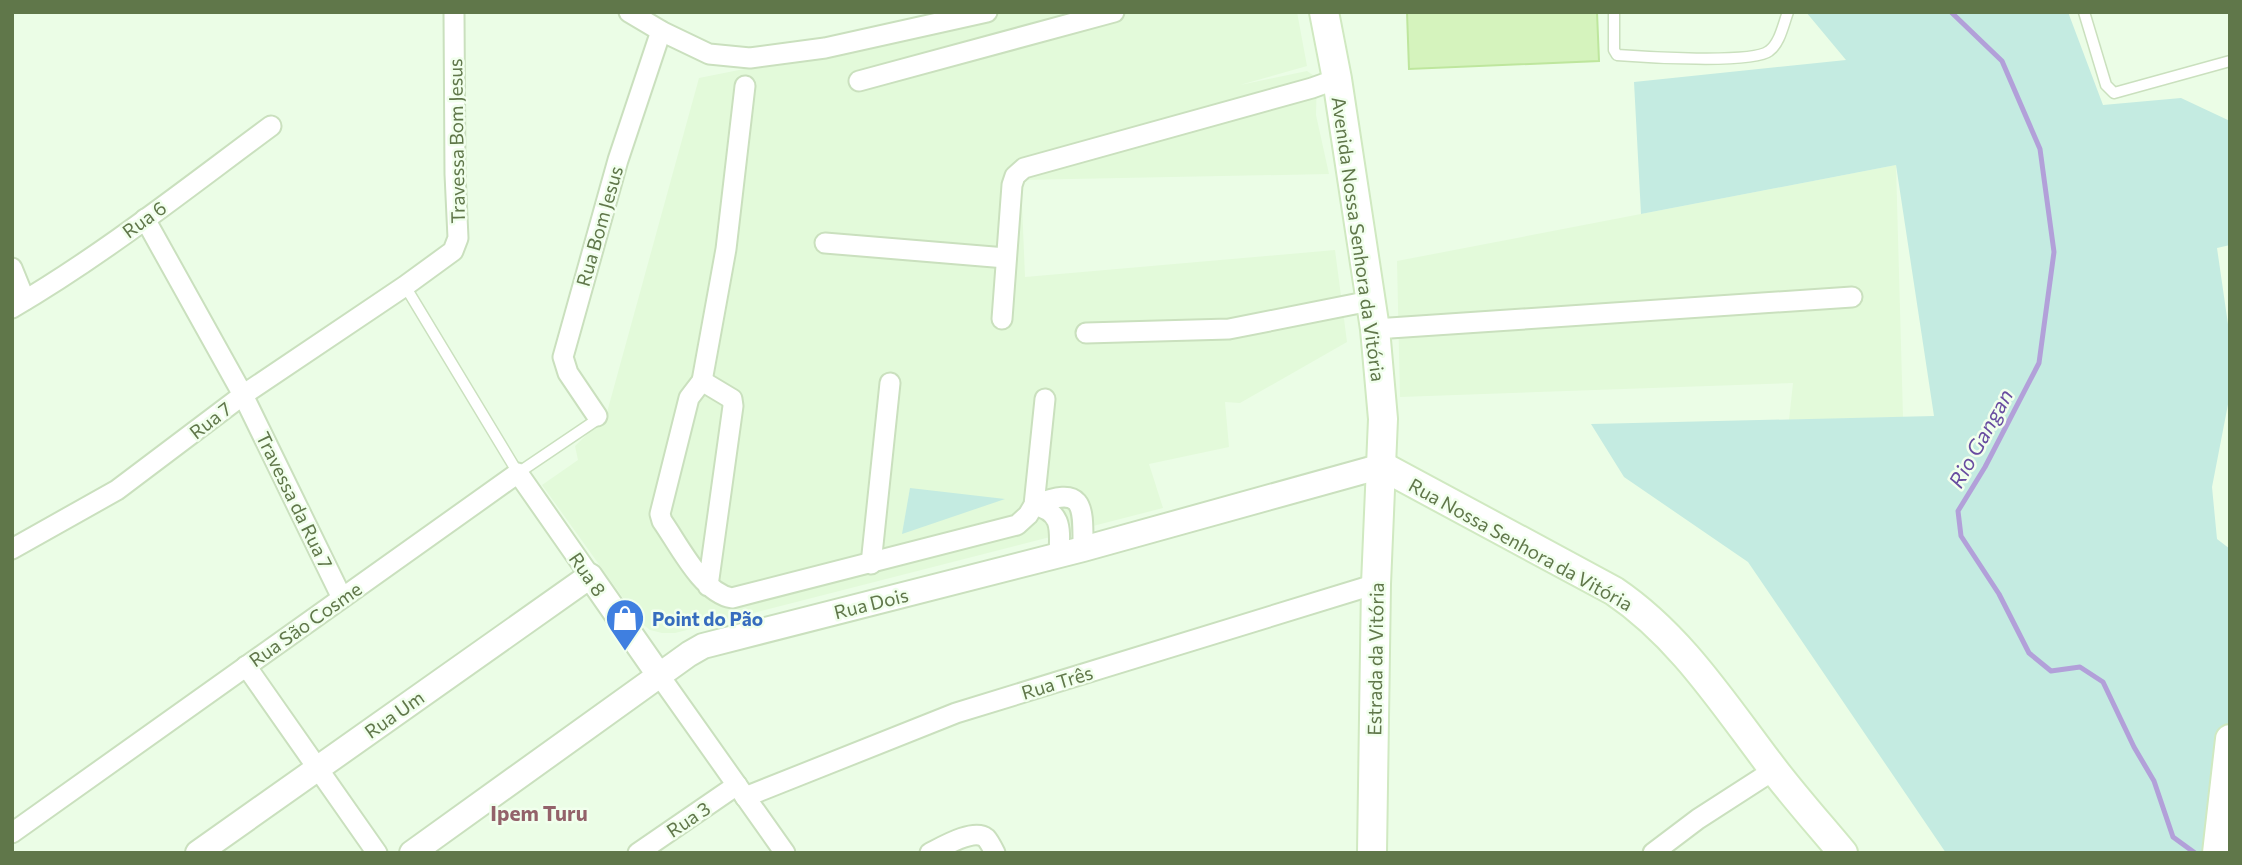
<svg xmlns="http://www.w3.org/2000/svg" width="2242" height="865" font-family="Commissioner,sans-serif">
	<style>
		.residential { fill: #e3fada }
		.green { fill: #c4ebe1 }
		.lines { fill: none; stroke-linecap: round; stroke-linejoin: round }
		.stream { stroke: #b2a0d9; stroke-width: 5 }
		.building { fill: #d5f3bd; stroke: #bee69d; stroke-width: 2 }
		.service-casing { stroke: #cae0be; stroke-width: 13 }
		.minor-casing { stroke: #cae0be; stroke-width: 23 }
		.tertiary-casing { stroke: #cae0be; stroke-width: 28 }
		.secondary-casing { stroke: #d0e9c1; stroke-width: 32 }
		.service { stroke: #fff; stroke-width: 10 }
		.minor { stroke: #fff; stroke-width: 19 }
		.tertiary { stroke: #fff; stroke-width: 24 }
		.secondary { stroke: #fff; stroke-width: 28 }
		.labels { text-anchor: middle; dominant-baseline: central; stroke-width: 5; stroke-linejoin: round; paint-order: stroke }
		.street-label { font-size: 19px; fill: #60774a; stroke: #f1ffed }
		.shop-label { font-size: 19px; font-weight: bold; fill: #366cbe; stroke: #f1ffed; text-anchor: start }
		.water-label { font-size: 21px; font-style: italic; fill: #684ca0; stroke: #f1ffed }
		.neighbourhood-label { font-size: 21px; font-weight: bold; fill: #93626a; stroke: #f1ffed }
	</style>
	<rect width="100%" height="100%" fill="#ebfde6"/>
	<g class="residential">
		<polygon points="1008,12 1297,12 1307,66 1240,85 1307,71 1317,78 1316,115 1329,174 1021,180 1025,277 1335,250 1347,342 1240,403 1225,402 1229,447 1149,464 1163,508 675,633 662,633 650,630 641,623 542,485 578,460 575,446 606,416 699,78 828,52"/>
		<polygon points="1896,165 1903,417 1789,420 1793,383 1400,397 1397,261"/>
	</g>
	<g class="green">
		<polygon points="1806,12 2068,12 2103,105 2181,98 2230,121 2230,245 2217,248 2230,338 2230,394 2212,487 2217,539 2230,549 2230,853 1946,853 1748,562 1624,477 1591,424 1934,416 1896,165 1641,214 1634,82 1846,60"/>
		<polygon points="910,488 1005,499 902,534"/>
	</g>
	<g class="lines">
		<polyline class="stream" points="1951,12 2002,61 2040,149 2054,252 2039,363 1985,467 1958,511 1961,536 1999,594 2029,653 2051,671 2080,667 2103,682 2134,747 2154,781 2173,837 2195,853"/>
	</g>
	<polygon class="building" points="1407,12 1597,12 1599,61 1409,69"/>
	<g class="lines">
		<g class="service-casing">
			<g id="service">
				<path d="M1614,12V50L1617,55C1642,57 1753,64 1769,51C1780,43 1783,25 1788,12"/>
				<polyline points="2084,12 2106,85 2114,93 2230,61"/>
				<polyline points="405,286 518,473 595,421 597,416"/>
			</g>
		</g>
		<g class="minor-casing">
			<g id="minor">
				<polyline points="629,12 661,31 709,54 750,58 825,48 987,12"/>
				<polyline points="859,81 1114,12"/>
				<polyline points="145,219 243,395 342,598"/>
				<polyline points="825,243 1006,258"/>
				<polyline points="12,268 25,300"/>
				<path d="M12,308C103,255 187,188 271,126"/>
				<polyline points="1002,319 1012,185 1015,176 1024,168 1312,88 1337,79"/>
				<polyline points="1375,329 1852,297"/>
				<polyline points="1086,333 1229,329 1370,301"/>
				<polyline points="702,381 726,249 745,86"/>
				<polyline points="597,416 568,373 563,357 618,160 661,31"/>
				<path d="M1034,505C1085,485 1083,505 1083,549"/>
				<path d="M1034,505C1063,512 1060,529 1059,555"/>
				<polyline points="12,549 117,490 243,395 405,286 453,251 458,238 455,174 454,12"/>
				<polyline points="871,564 890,383"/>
				<path d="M708,586L733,406L732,399L702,381L689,398L660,514L662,521C679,545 702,593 732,598L1017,525L1028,515L1034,505L1045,399"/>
				<polyline points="246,666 377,853"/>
				<polyline points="659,675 785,853"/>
				<polyline points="745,797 956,713 1376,584"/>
				<polyline points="12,833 518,473 590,576"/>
				<polyline points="638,853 737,785"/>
				<path d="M930,853C942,847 974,828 986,838C989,841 993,849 995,853"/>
				<polyline points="1653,853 1698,819 1774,770"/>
			</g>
		</g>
		<g class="tertiary-casing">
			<g id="tertiary">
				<polyline points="198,853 590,576 659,675"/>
				<polyline points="412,853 689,654 703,646 1083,549 1382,466"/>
			</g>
		</g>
		<g class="secondary-casing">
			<g id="secondary">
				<polyline points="1324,12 1337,79 1375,329 1383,419 1376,584 1372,853"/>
				<path d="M1382,466L1614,591C1679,635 1721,700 1768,762C1791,793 1818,823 1843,853"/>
				<polyline points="2217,853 2230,739"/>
			</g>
		</g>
		<use href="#service" class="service"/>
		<use href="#minor" class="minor"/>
		<use href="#tertiary" class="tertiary"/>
		<use href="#secondary" class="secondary"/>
	</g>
	<defs>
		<g id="shop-pin" transform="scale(2.0125)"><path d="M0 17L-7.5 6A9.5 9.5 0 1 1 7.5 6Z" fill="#3f7fe0" stroke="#f1ffed"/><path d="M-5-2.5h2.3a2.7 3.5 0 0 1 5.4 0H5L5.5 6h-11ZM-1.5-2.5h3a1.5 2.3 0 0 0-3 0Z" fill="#fff"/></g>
	</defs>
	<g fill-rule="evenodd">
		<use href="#shop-pin" x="625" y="618"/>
	</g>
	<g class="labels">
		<g class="street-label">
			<text transform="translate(456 141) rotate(-91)">Travessa Bom Jesus</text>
			<text transform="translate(144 219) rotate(-36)">Rua 6</text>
			<text transform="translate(599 226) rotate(-74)">Rua Bom Jesus</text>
			<text transform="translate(1359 239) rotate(82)">Avenida Nossa Senhora da Vitória</text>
			<text transform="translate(210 420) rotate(-38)">Rua 7</text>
			<text transform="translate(295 500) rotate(64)">Travessa da Rua 7</text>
			<text transform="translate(1521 544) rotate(29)">Rua Nossa Senhora da Vitória</text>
			<text transform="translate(588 574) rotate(55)">Rua 8</text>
			<text transform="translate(871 603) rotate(-14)">Rua Dois</text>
			<text transform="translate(305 624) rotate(-35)">Rua São Cosme</text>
			<text transform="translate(1375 659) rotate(-89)">Estrada da Vitória</text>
			<text transform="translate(1057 682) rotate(-17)">Rua Três</text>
			<text transform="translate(394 714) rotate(-35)">Rua Um</text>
			<text transform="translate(688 819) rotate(-34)">Rua 3</text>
		</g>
		<g class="shop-label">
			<text x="652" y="618">Point do Pão</text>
		</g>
		<g class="water-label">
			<text transform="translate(1980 438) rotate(-61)">Rio Gangan</text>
		</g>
		<g class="neighbourhood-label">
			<text x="539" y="812">Ipem Turu</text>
		</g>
	</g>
	<rect width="2242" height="865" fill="none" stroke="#60774a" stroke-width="28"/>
</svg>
